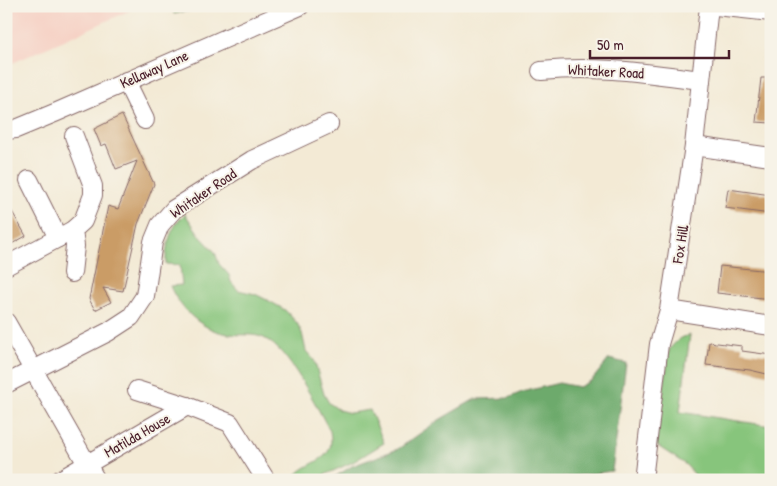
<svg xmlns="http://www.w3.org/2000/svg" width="777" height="486" font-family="'Patrick Hand',sans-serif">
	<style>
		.built { fill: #f6d1c5 }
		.green { fill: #87c57c; stroke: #687254 }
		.forest { fill: #6daa6c; stroke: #5c644c }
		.building { fill: #ca9c66 }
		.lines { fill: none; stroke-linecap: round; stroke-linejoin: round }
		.minor-casing { stroke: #856666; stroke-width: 20 }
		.minor { stroke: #fff; stroke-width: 18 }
		.labels { text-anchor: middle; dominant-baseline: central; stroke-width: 4; stroke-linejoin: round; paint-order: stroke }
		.street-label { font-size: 15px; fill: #4a1f2b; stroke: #f7f3e8 }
	</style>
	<rect width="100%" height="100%" fill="#f7f3e8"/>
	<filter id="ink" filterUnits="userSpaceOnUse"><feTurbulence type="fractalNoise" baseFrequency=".02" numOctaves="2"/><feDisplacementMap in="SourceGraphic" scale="10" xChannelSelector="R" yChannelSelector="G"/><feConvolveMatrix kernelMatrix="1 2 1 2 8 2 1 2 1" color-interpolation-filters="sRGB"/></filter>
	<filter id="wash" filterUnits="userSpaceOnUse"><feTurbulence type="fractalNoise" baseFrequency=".0096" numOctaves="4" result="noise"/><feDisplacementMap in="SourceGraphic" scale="20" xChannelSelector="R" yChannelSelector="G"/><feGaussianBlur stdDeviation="1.12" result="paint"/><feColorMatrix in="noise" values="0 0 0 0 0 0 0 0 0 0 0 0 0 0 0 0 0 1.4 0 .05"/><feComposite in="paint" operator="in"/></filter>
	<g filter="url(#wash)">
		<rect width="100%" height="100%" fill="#f3ead5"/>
		<polygon class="built" points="6,6 140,6 6,66"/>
		<g class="green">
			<polygon points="172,6 210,6 174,14"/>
			<path d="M185,214L201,237L215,252L219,264L229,275L231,282L238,290L255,294L271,302L285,310L297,323L302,333L306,351L314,360L324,394L329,403L339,410L350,413L370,410L384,443L353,462L313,480H292C306,458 337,465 330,431C316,406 290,351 264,338C253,333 241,336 230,334C204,332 180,310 170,286L182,285L180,265L166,264C165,245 171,226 185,214Z"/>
			<path d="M690,335L680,412L771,426V480H700L685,464L656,445L669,350C675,342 680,337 690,335Z"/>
		</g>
		<polygon class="forest" points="609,359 626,363 612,471 549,480 330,480 352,466 398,449 439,420 475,399 508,398 522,392 559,383 579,387 592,380"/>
		<g id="blocks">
			<g class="building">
				<polygon points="761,78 771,78 771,123 756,122"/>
				<polygon points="122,115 154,184 138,224 123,291 103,288 111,302 95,310 89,299 108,206 118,209 137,161 116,169 106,144 101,146 94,129"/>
				<polygon points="728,189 771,195 771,214 725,208"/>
				<polygon points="6,201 26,236 6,247"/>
				<polygon points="720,266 771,271 771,299 717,293"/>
				<polygon points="709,342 742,346 742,351 771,355 771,375 750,370 706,365"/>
			</g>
		</g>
	</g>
	<g filter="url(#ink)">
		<use href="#blocks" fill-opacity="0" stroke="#856666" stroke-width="1"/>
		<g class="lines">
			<g class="minor-casing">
				<g id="minor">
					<polyline points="716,6 771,12"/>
					<path d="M541,71C597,65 646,73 701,80"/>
					<polyline points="126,81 145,120"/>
					<polyline points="6,130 16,129 57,112 300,6"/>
					<polyline points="694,146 771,157"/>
					<polyline points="29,180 58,238"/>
					<polyline points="6,266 73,230 83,221 93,195 93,186 74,136"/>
					<polyline points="72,273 75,246 73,230"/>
					<polyline points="669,310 771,326"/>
					<polyline points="6,322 96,480"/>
					<polyline points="6,384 108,332 131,317 145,296 153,242 160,225 174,209 252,160 329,124"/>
					<polyline points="137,390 187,406 230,423 266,480"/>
					<polyline points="60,480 187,406"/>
					<polyline points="643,480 659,344 669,310 694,146 709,6"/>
				</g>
			</g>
			<use href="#minor" class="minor"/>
		</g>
	</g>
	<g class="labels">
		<g class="street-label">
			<text transform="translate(154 69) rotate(-24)">Kellaway Lane</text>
			<text transform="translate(606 71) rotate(3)">Whitaker Road</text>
			<text transform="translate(203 193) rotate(-34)">Whitaker Road</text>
			<text transform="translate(680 244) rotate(-81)">Fox Hill</text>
			<text transform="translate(137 435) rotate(-30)">Matilda House</text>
		</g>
	</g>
	<rect width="777" height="486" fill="none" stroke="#f7f3e8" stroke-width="25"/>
	<path d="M590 50v8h139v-8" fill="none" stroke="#4a1f2b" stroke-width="2.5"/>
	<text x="597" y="50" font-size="15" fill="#4a1f2b" stroke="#f7f3e8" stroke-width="4" paint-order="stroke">50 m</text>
</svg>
